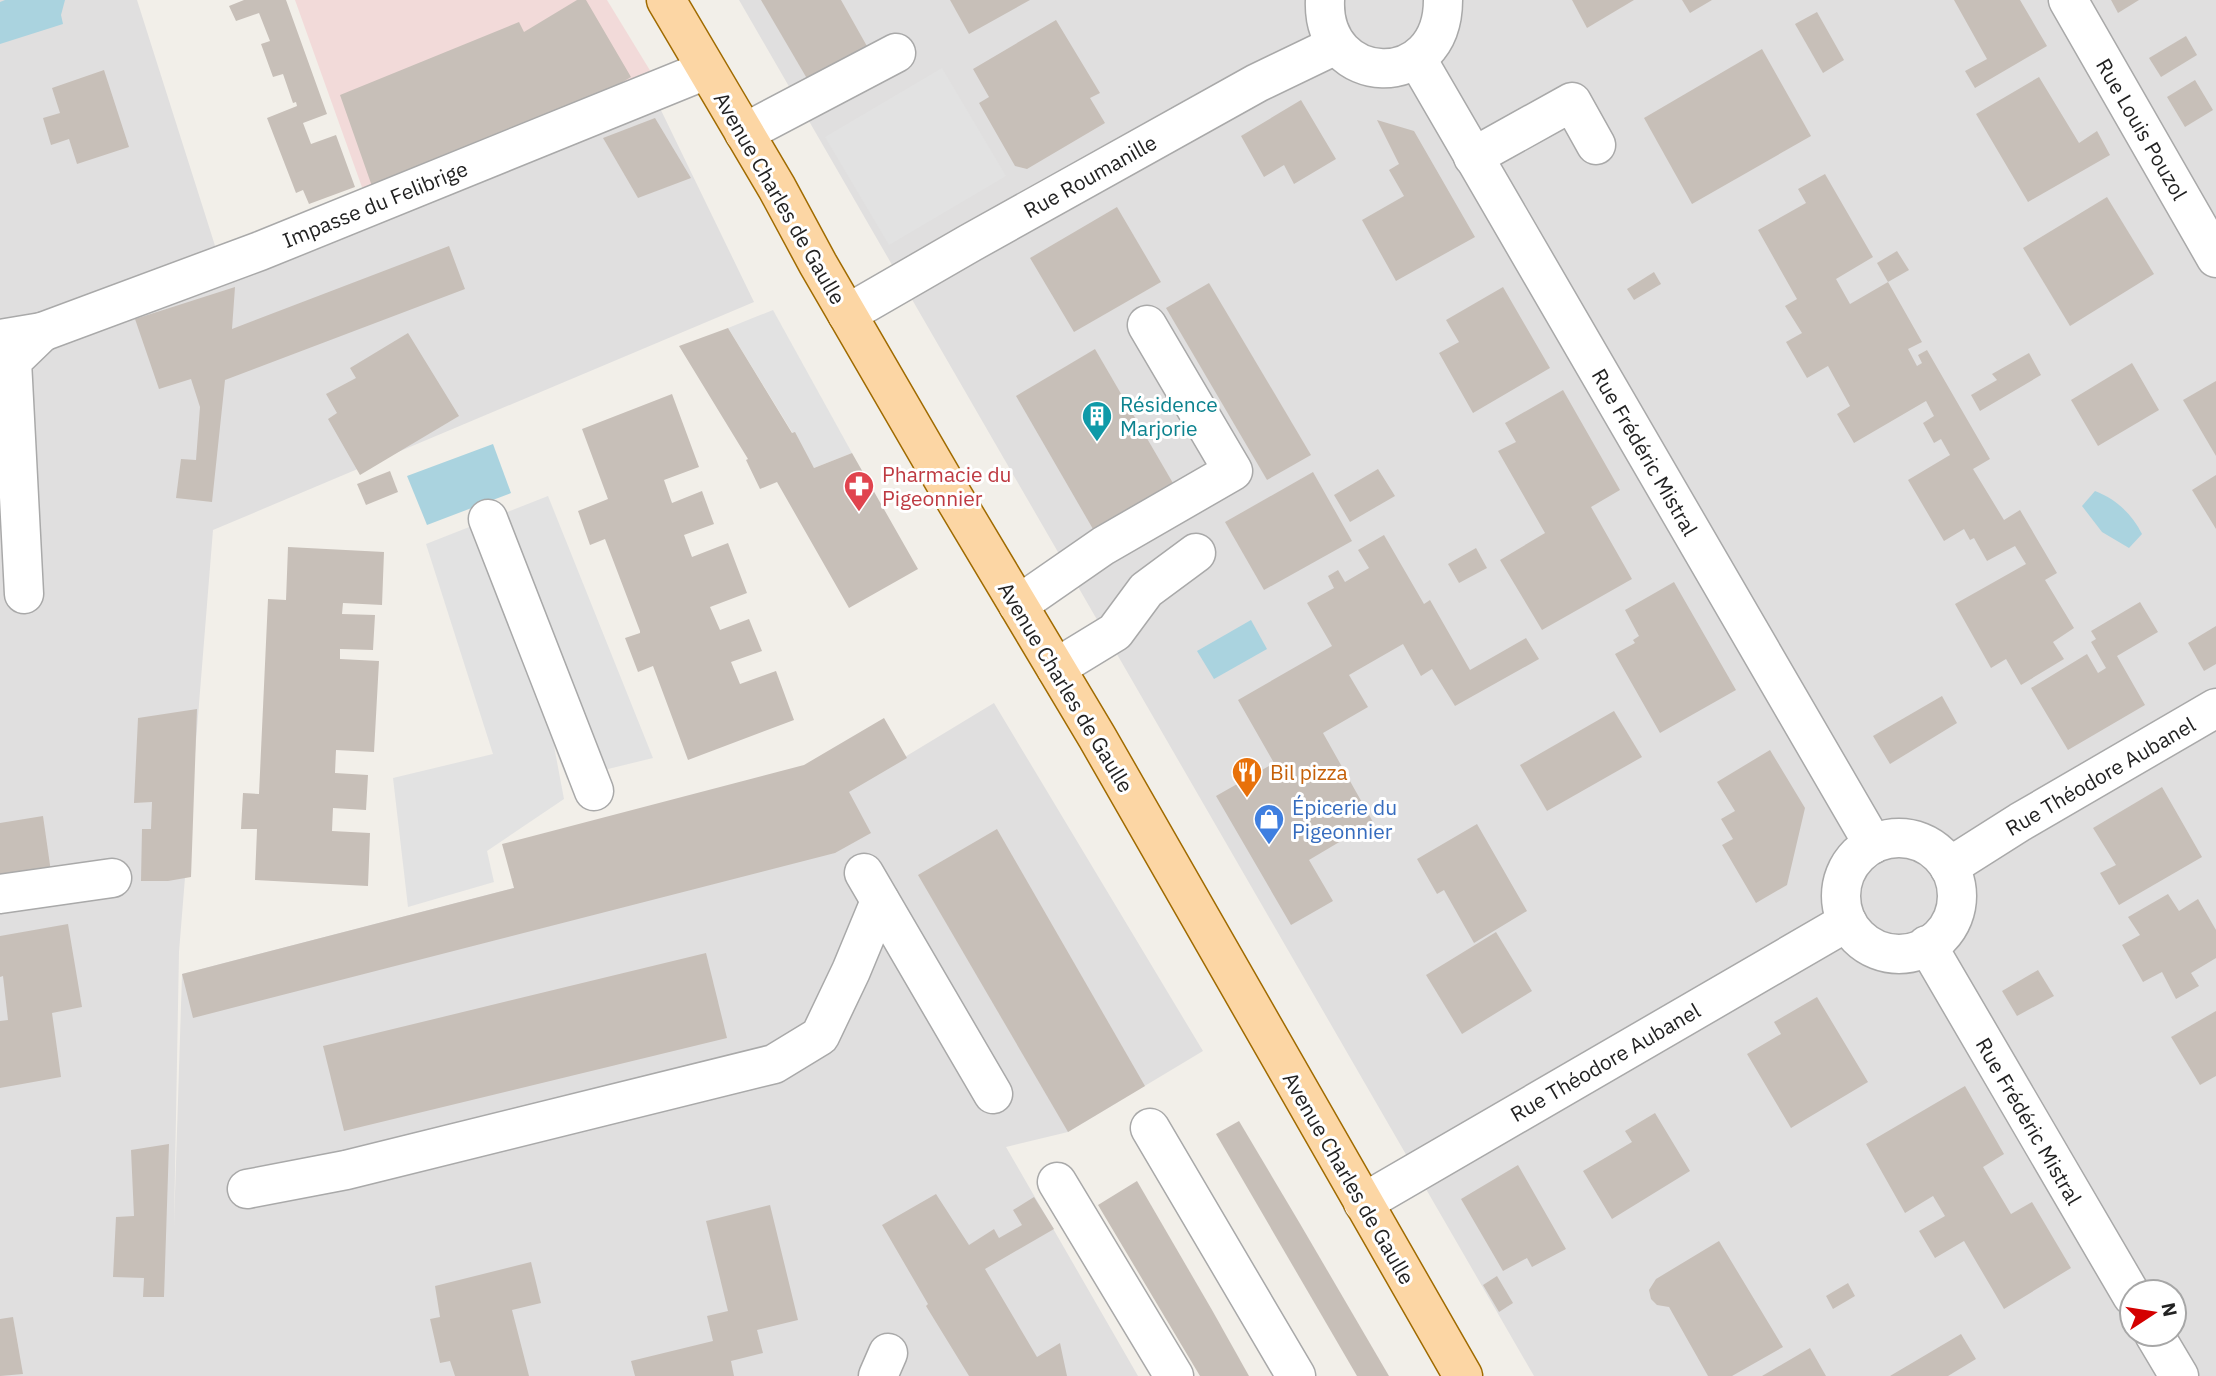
<svg xmlns="http://www.w3.org/2000/svg" width="2216" height="1376" font-family="'IBM Plex Sans',sans-serif">
	<style>
		.residential { fill: #e0dfdf; fill-rule: evenodd }
		.commercial { fill: #f2dad9 }
		.parking { fill: #e2e2e2 }
		.water { fill: #aad3df }
		.building { fill: #c7bfb8 }
		.lines { fill: none; stroke-linecap: round; stroke-linejoin: round }
		.minor-casing { stroke: #a9a9a9; stroke-width: 41 }
		.major-casing { stroke: #a06b00; stroke-width: 41 }
		.minor { stroke: #fff; stroke-width: 38 }
		.major { stroke: #fcd6a4; stroke-width: 38 }
		.labels { text-anchor: middle; dominant-baseline: central; stroke-width: 6; stroke-linejoin: round; paint-order: stroke }
		.street-label { font-size: 21px; fill: #222; stroke: #fff }
		.culture-label { font-size: 21px; fill: #0d838f; stroke: #fff; text-anchor: start }
		.health-label { font-size: 21px; fill: #be3a42; stroke: #fff; text-anchor: start }
		.food-label { font-size: 21px; fill: #c56008; stroke: #fff; text-anchor: start }
		.shop-label { font-size: 21px; fill: #366cbe; stroke: #fff; text-anchor: start }
	</style>
	<rect width="100%" height="100%" fill="#f2efe9"/>
	<g class="residential">
		<polygon points="0,0 137,0 224,274 657,102 754,302 213,530 179,952 174,1226 182,974 819,809 994,703 1203,1051 1068,1132 1006,1147 1138,1376 0,1376"/>
		<path d="M739,0H2216V1376H1534ZM2132,1292H2174V1334H2132Z"/>
	</g>
	<polygon class="commercial" points="295,0 607,0 654,77 363,190"/>
	<g class="parking">
		<polygon points="942,68 1006,176 889,245 825,137"/>
		<polygon points="773,310 852,453 814,468 728,328"/>
		<polygon points="548,496 653,758 567,779 554,746 564,799 487,851 494,882 408,907 393,778 493,754 426,544"/>
	</g>
	<g class="water">
		<polygon points="5,0 65,0 61,15 63,24 0,44 0,2"/>
		<polygon points="493,444 511,493 427,525 407,476"/>
		<path d="M2095,491C2116,499 2132,514 2142,534L2129,548L2102,532L2082,506Z"/>
		<polygon points="1251,620 1267,649 1214,679 1197,651"/>
	</g>
	<g class="building">
		<polygon points="244,0 286,0 327,114 303,123 311,144 336,135 355,187 309,204 303,190 296,193 267,118 297,106 296,102 293,103 283,74 273,77 261,44 270,41 259,13 236,21 229,6"/>
		<polygon points="577,0 586,0 631,77 572,113 374,192 340,95 519,22 524,32"/>
		<polygon points="761,0 841,0 868,48 809,82"/>
		<polygon points="950,0 1030,0 969,34"/>
		<polygon points="1572,0 1634,0 1587,28"/>
		<polygon points="1682,0 1712,0 1690,13"/>
		<polygon points="1954,0 2020,0 2047,46 1975,88 1965,71 1987,59"/>
		<polygon points="2111,0 2139,0 2118,13"/>
		<polygon points="1817,12 1844,60 1823,73 1795,24"/>
		<polygon points="1056,20 1100,93 1090,98 1105,123 1027,169 1015,166 979,103 989,97 973,69"/>
		<polygon points="2186,36 2197,55 2161,77 2149,58"/>
		<polygon points="1762,49 1811,136 1692,204 1644,118"/>
		<polygon points="104,70 129,147 77,164 69,139 51,145 43,118 60,113 52,88"/>
		<polygon points="2039,77 2079,143 2097,131 2110,155 2028,202 1976,114"/>
		<polygon points="2195,80 2213,110 2185,127 2167,97"/>
		<polygon points="1301,100 1336,159 1294,184 1284,165 1264,177 1241,136"/>
		<polygon points="655,118 691,178 638,198 603,138"/>
		<polygon points="1377,120 1414,131 1475,237 1396,281 1362,220 1404,196 1389,170 1399,164"/>
		<polygon points="1825,174 1873,257 1836,279 1850,304 1888,282 1922,342 1908,349 1917,366 1922,363 1918,355 1927,350 1990,459 1973,469 2004,520 2020,510 2057,573 2045,580 2074,628 2053,642 2064,659 2021,685 2006,659 1991,668 1955,604 2026,564 2015,546 1987,561 1974,538 1970,540 1964,529 1944,541 1908,480 1950,455 1941,439 1934,443 1923,423 1934,416 1926,401 1854,443 1837,414 1850,406 1828,366 1807,378 1786,342 1802,333 1785,306 1797,299 1758,230 1806,203 1798,189"/>
		<polygon points="2107,197 2154,274 2070,326 2023,248"/>
		<polygon points="1117,207 1161,282 1074,332 1030,258"/>
		<polygon points="449,246 465,289 225,380 212,502 176,498 181,459 196,460 200,407 191,379 159,389 135,319 235,287 232,329"/>
		<polygon points="1897,251 1909,270 1888,282 1877,263"/>
		<polygon points="1654,272 1661,284 1634,300 1627,289"/>
		<polygon points="1209,283 1311,455 1267,480 1166,308"/>
		<polygon points="1503,287 1550,368 1473,413 1439,353 1459,342 1446,320"/>
		<polygon points="728,328 792,433 795,432 814,468 852,453 918,569 849,608 777,482 760,489 746,460 748,459 679,346"/>
		<polygon points="408,333 459,416 360,475 328,419 337,413 326,394 356,378 350,368"/>
		<polygon points="1095,349 1177,490 1097,536 1016,396"/>
		<polygon points="2029,353 2041,375 1980,411 1971,395 1997,380 1992,374"/>
		<polygon points="2132,363 2159,410 2098,446 2071,400"/>
		<polygon points="2216,381 2216,456 2183,400"/>
		<polygon points="1563,390 1620,490 1591,507 1632,579 1542,630 1500,560 1545,533 1498,451 1516,442 1505,423"/>
		<polygon points="672,394 699,467 664,480 672,503 702,491 714,524 684,535 692,557 728,543 747,593 710,607 720,630 749,619 762,651 731,662 740,684 776,671 794,720 688,760 653,666 638,672 625,638 640,633 640,631 605,539 590,545 578,511 608,499 582,429"/>
		<polygon points="1378,469 1395,496 1350,522 1334,495"/>
		<polygon points="390,471 398,492 366,505 357,484"/>
		<polygon points="1313,472 1352,541 1264,590 1225,522"/>
		<polygon points="2216,475 2216,529 2192,490"/>
		<polygon points="1384,535 1424,604 1430,600 1470,670 1526,638 1539,659 1455,706 1432,669 1421,676 1403,644 1349,675 1368,707 1323,733 1373,822 1309,860 1333,901 1291,925 1216,796 1274,763 1238,700 1332,646 1307,603 1334,588 1328,576 1338,570 1345,582 1369,568 1358,550"/>
		<polygon points="288,547 384,552 382,605 343,603 342,614 375,615 373,650 340,649 340,659 379,661 374,752 336,750 335,773 368,775 366,810 333,808 332,831 370,833 368,886 255,880 257,829 241,829 243,793 259,794 268,599 286,600"/>
		<polygon points="1476,548 1487,568 1459,583 1448,564"/>
		<polygon points="1674,582 1736,690 1660,733 1615,654 1635,643 1633,640 1639,636 1625,610"/>
		<polygon points="2140,602 2158,632 2117,656 2145,705 2068,750 2031,688 2087,654 2098,673 2106,668 2091,642 2096,639 2091,631"/>
		<polygon points="2216,626 2216,664 2204,671 2188,643"/>
		<polygon points="1942,696 1957,723 1890,764 1873,736"/>
		<polygon points="197,709 191,877 168,881 141,881 142,829 151,829 152,802 134,803 138,718"/>
		<polygon points="1614,711 1642,757 1547,811 1520,765"/>
		<polygon points="884,718 907,758 849,792 871,833 835,853 193,1018 182,974 514,888 502,844 804,765"/>
		<polygon points="1770,750 1805,808 1787,885 1756,903 1722,845 1733,839 1721,819 1735,811 1717,782"/>
		<polygon points="2162,787 2202,857 2119,905 2100,873 2116,865 2093,828"/>
		<polygon points="43,816 51,872 0,880 0,823"/>
		<polygon points="1477,824 1527,911 1474,943 1444,890 1437,894 1417,859"/>
		<polygon points="997,829 1145,1086 1068,1132 918,875"/>
		<polygon points="2168,894 2179,911 2198,899 2216,930 2216,958 2191,973 2199,986 2176,999 2162,972 2143,982 2122,945 2140,935 2128,917"/>
		<polygon points="68,924 82,1007 52,1013 61,1077 0,1088 0,1021 8,1020 3,976 0,977 0,936"/>
		<polygon points="1496,932 1532,991 1462,1034 1426,975"/>
		<polygon points="706,953 727,1038 344,1131 323,1046"/>
		<polygon points="2038,970 2054,996 2017,1016 2002,991"/>
		<polygon points="1817,997 1868,1082 1791,1128 1747,1054 1781,1034 1774,1022"/>
		<polygon points="2216,1011 2216,1076 2200,1085 2171,1037"/>
		<polygon points="1965,1086 2004,1154 1983,1167 2011,1214 2032,1202 2071,1268 2004,1309 1964,1241 1935,1258 1919,1231 1945,1216 1933,1196 1905,1213 1866,1144"/>
		<polygon points="1655,1113 1690,1171 1612,1219 1583,1171 1632,1142 1625,1131"/>
		<polygon points="1239,1121 1299,1222 1389,1376 1357,1376 1216,1134"/>
		<polygon points="169,1144 164,1297 143,1297 144,1278 113,1277 116,1217 134,1216 131,1150"/>
		<polygon points="1518,1165 1566,1249 1532,1267 1527,1258 1503,1271 1461,1199"/>
		<polygon points="1137,1181 1212,1310 1249,1376 1200,1376 1098,1205"/>
		<polygon points="936,1194 969,1245 994,1229 999,1238 1022,1225 1013,1210 1034,1197 1054,1229 985,1269 1037,1357 1060,1343 1067,1376 969,1376 926,1306 928,1304 882,1225"/>
		<polygon points="770,1205 798,1320 757,1330 763,1353 731,1361 734,1376 635,1376 631,1361 713,1341 707,1316 728,1311 706,1221"/>
		<polygon points="1719,1241 1783,1347 1732,1376 1708,1376 1669,1307 1657,1305 1651,1299 1649,1290 1656,1279"/>
		<polygon points="531,1262 541,1303 512,1310 529,1376 455,1376 450,1361 440,1363 430,1319 440,1317 435,1286"/>
		<polygon points="1497,1276 1513,1303 1499,1312 1483,1285"/>
		<polygon points="1848,1283 1855,1296 1833,1309 1826,1296"/>
		<polygon points="13,1317 23,1374 0,1376 0,1319"/>
		<polygon points="1961,1334 1976,1359 1948,1376 1890,1376"/>
		<polygon points="1810,1348 1826,1376 1762,1376"/>
	</g>
	<g class="lines">
		<g class="minor-casing">
			<g id="minor">
				<path d="M1325,0C1321,88 1443,94 1443,0"/>
				<polyline points="2068,0 2216,258"/>
				<polyline points="1417,59 1873,844"/>
				<polyline points="744,133 896,53"/>
				<polyline points="1473,157 1572,102 1596,145"/>
				<polyline points="847,314 970,243 1257,83 1336,45"/>
				<polyline points="0,339 42,332 260,251 706,70"/>
				<polyline points="488,519 594,791"/>
				<polyline points="24,594 12,361 42,332"/>
				<polyline points="1018,605 1103,546 1233,471 1147,325"/>
				<polyline points="1056,668 1115,632 1146,590 1196,553"/>
				<circle cx="1899" cy="896" r="58"/>
				<polyline points="1949,867 2020,822 2216,708"/>
				<polyline points="864,873 993,1094"/>
				<polyline points="0,894 112,878"/>
				<polyline points="1927,945 2132,1296"/>
				<polyline points="1150,1128 1296,1376"/>
				<polyline points="1057,1182 1174,1376"/>
				<polyline points="247,1189 346,1170 774,1064 820,1036 851,971 880,901"/>
				<polyline points="1363,1203 1847,922"/>
				<polyline points="2154,1334 2179,1376"/>
				<polyline points="878,1376 888,1353"/>
			</g>
		</g>
		<g class="major-casing">
			<polyline id="major" points="666,0 777,188 818,264 944,481 1097,737 1463,1376"/>
		</g>
		<use href="#minor" class="minor"/>
		<use href="#major" class="major"/>
	</g>
	<defs>
		<g id="building-pin" transform="scale(1.575)"><path d="M0 17L-7.5 6A9.5 9.5 0 1 1 7.5 6Z" fill="#0f9aa8" stroke="#fff"/><path d="M-4-6H4V6H1V3H-1V6H-4ZM-2.5-4.3h1.7v1.8h-1.7ZM.8-4.3h1.7v1.8H.8ZM-2.5-1h1.7V.8h-1.7ZM.8-1h1.7V.8H.8Z" fill="#fff"/></g>
		<g id="pharmacy-pin" transform="scale(1.575)"><path d="M0 17L-7.5 6A9.5 9.5 0 1 1 7.5 6Z" fill="#e0444e" stroke="#fff"/><path d="M-2-6h4v4h4v4h-4v4h-4v-4h-4v-4h4Z" fill="#fff"/></g>
		<g id="restaurant-pin" transform="scale(1.575)"><path d="M0 17L-7.5 6A9.5 9.5 0 1 1 7.5 6Z" fill="#e8710a" stroke="#fff"/><path d="M-5-6h1v4h1v-4h1v4h1v-4h1v5L-1.5 .5V6h-2V.5L-5-1ZM5-6V6H3V1.5H1.5Q1.5-4 5-6Z" fill="#fff"/></g>
		<g id="shop-pin" transform="scale(1.575)"><path d="M0 17L-7.5 6A9.5 9.5 0 1 1 7.5 6Z" fill="#3f7fe0" stroke="#fff"/><path d="M-5-2.5h2.3a2.7 3.5 0 0 1 5.4 0H5L5.5 6h-11ZM-1.5-2.5h3a1.5 2.3 0 0 0-3 0Z" fill="#fff"/></g>
	</defs>
	<g fill-rule="evenodd">
		<use href="#building-pin" x="1097" y="416"/>
		<use href="#pharmacy-pin" x="859" y="486"/>
		<use href="#restaurant-pin" x="1247" y="772"/>
		<use href="#shop-pin" x="1269" y="819"/>
	</g>
	<g class="labels">
		<g class="street-label">
			<text transform="translate(2142 129) rotate(60)">Rue Louis Pouzol</text>
			<text transform="translate(1090 176) rotate(-29)">Rue Roumanille</text>
			<text transform="translate(780 198) rotate(60)">Avenue Charles de Gaulle</text>
			<text transform="translate(375 204) rotate(-22)">Impasse du Felibrige</text>
			<text transform="translate(1645 452) rotate(60)">Rue Frédéric Mistral</text>
			<text transform="translate(1066 687) rotate(59)">Avenue Charles de Gaulle</text>
			<text transform="translate(2100 776) rotate(-30)">Rue Théodore Aubanel</text>
			<text transform="translate(1605 1062) rotate(-30)">Rue Théodore Aubanel</text>
			<text transform="translate(2029 1121) rotate(60)">Rue Frédéric Mistral</text>
			<text transform="translate(1349 1178) rotate(60)">Avenue Charles de Gaulle</text>
		</g>
		<g class="culture-label">
			<text x="1120" y="404">Résidence<tspan x="1120" dy="24">Marjorie</tspan></text>
		</g>
		<g class="health-label">
			<text x="882" y="474">Pharmacie du<tspan x="882" dy="24">Pigeonnier</tspan></text>
		</g>
		<g class="food-label">
			<text x="1270" y="772">Bil pizza</text>
		</g>
		<g class="shop-label">
			<text x="1292" y="807">Épicerie du<tspan x="1292" dy="24">Pigeonnier</tspan></text>
		</g>
	</g>
	<g transform="translate(2153 1313) rotate(78)"><circle r="33" fill="#ffffff" stroke="#a7a7a7" stroke-width="2"/>
	<path d="M0-5L12 26L0 18L-12 26Z" fill="#d40000"/>
	<text y="-10" font-size="19" font-weight="bold" text-anchor="middle" fill="#222222">N</text>
	</g>
</svg>
